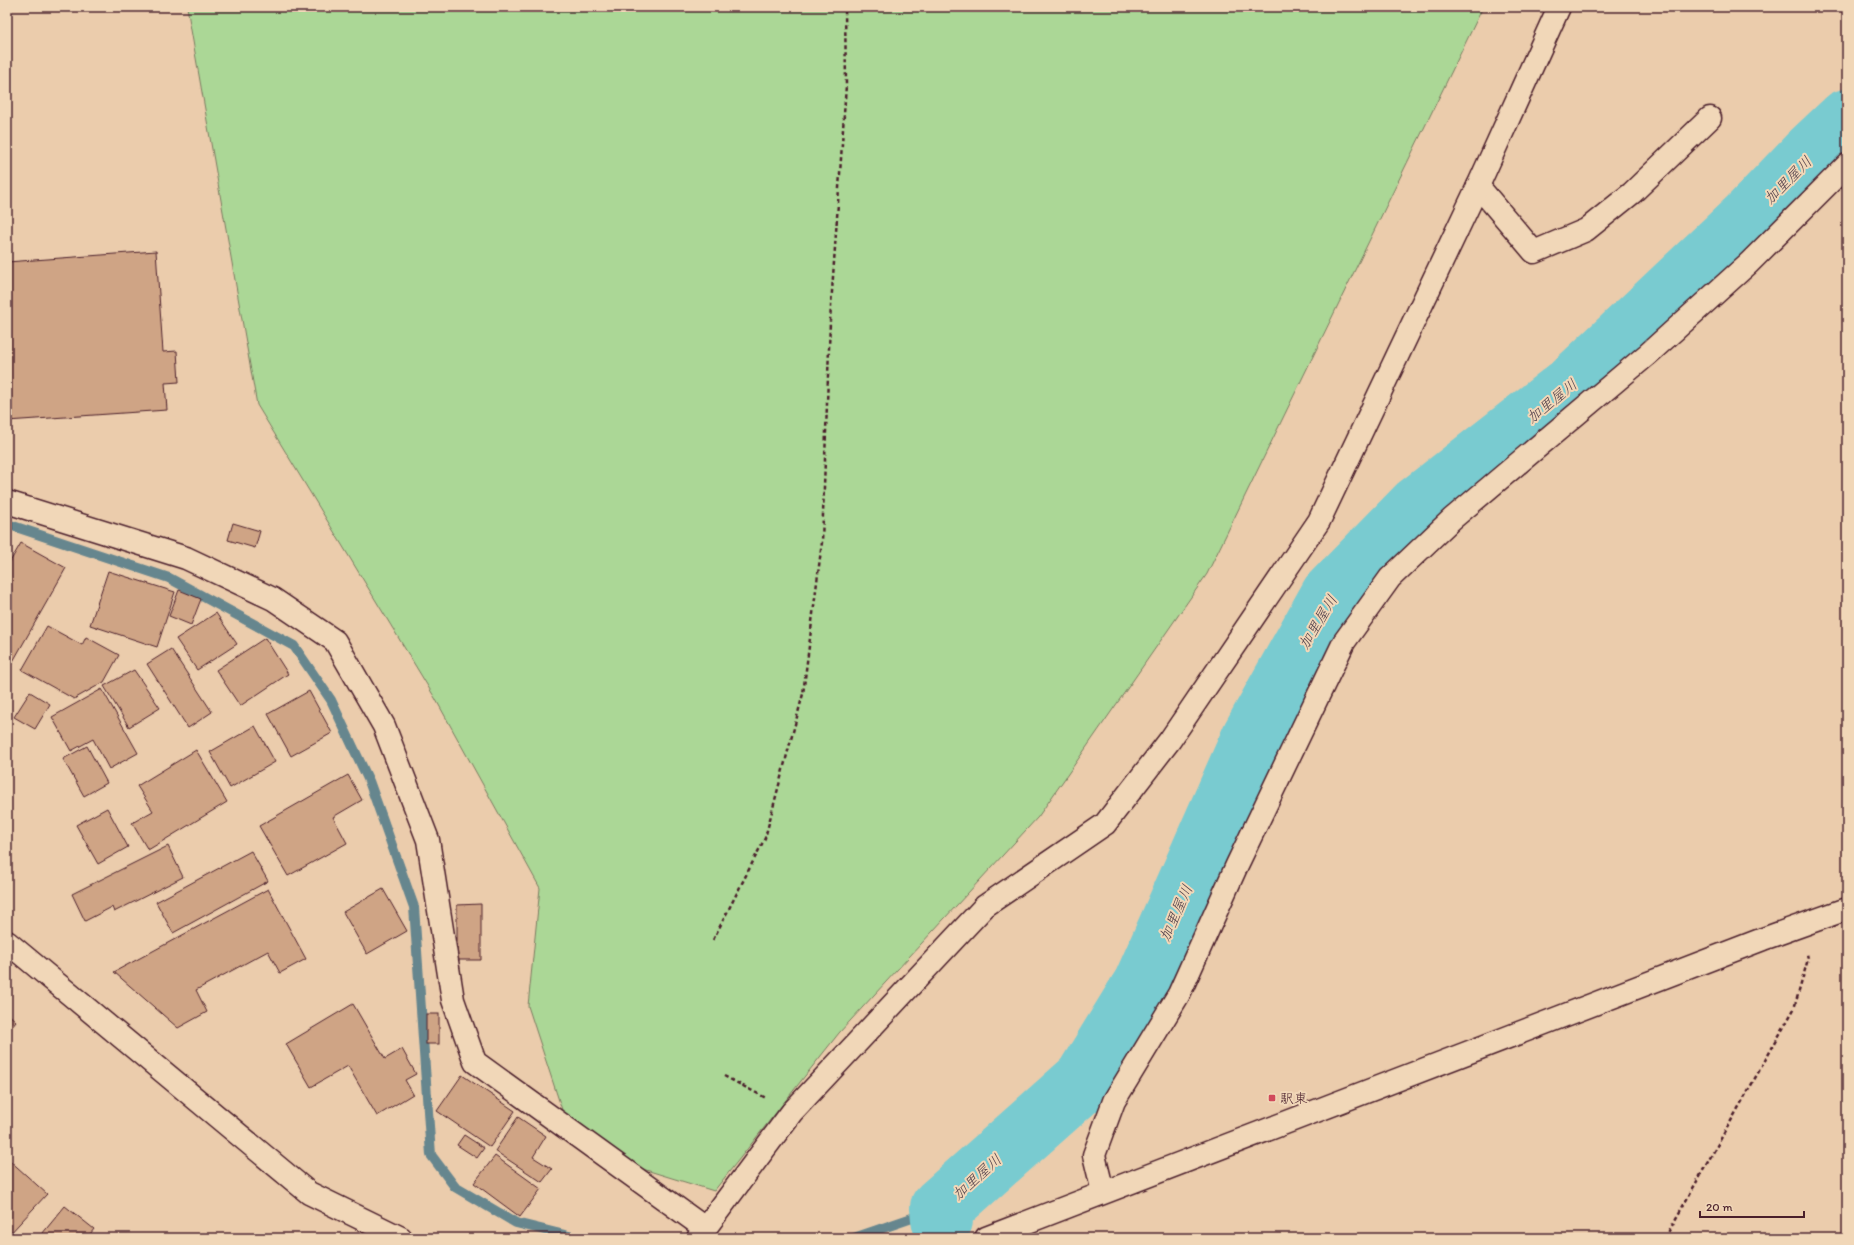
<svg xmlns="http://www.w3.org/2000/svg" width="1854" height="1245" font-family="Itim,'Klee One',sans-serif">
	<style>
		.green { fill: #abd796; stroke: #7a7b60 }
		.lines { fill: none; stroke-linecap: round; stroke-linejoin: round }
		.stream { stroke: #66868e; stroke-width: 10 }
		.river { stroke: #79cbd0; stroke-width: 62 }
		.building { fill: #cfa485; stroke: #4a1f2b }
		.minor-casing { stroke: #4a1f2b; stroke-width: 25 }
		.tertiary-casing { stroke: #4a1f2b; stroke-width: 25 }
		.path { stroke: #4a1f2b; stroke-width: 2.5; stroke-dasharray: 4 3; stroke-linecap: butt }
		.minor { stroke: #f1d7b8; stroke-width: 22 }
		.tertiary { stroke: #f1d7b8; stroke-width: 22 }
		.poi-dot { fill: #d1495b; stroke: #f1d7b8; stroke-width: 1.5 }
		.labels { text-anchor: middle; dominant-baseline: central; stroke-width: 4; stroke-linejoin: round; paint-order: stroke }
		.poi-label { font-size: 14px; fill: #4a1f2b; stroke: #f1d7b8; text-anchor: start }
		.water-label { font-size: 15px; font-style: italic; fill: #53414c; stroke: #f1d7b8 }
	</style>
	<rect width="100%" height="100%" fill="#ebccac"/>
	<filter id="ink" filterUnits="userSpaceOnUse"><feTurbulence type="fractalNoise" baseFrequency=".025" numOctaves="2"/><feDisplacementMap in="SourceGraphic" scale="8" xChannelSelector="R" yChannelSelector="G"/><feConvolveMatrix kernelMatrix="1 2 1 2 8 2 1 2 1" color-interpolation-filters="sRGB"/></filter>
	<g filter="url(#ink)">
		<polygon class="green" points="187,7 1483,7 1207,574 1038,817 839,1033 714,1191 646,1170 604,1152 566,1122 528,1006 540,888 435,698 257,405"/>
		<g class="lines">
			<g class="stream">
				<polyline points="7,524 169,578 294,646 331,700 369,781 414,907 431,1155 455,1187 516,1223 577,1238"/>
				<polyline points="854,1238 941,1208"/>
			</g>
			<polyline class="river" points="942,1220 941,1208 1085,1080 1144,984 1253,736 1331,596 1418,507 1570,388 1750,218 1811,154 1847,120"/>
		</g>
		<g class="building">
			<polygon points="156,251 163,352 177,351 179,382 165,383 167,410 7,421 7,262"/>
			<polygon points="233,523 260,531 255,548 228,540"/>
			<polygon points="21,543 66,568 7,672 7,567"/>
			<polygon points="108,571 175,592 157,647 90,625"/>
			<polygon points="179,590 201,599 191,625 169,616"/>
			<polygon points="216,613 237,644 197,670 176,639"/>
			<polygon points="47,626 82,645 86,637 119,655 104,682 74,699 22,670"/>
			<polygon points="265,638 288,674 240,706 216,670"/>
			<polygon points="171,649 212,712 188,728 147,664"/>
			<polygon points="134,670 160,708 129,727 104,686"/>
			<polygon points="102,689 138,753 109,769 93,739 71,751 52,717"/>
			<polygon points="309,691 332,733 291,756 268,714"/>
			<polygon points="30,692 50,704 35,729 14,717"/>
			<polygon points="255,726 275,762 230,788 210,752"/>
			<polygon points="87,746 107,783 84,796 63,759"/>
			<polygon points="196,750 227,802 148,850 132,823 153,811 137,786"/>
			<polygon points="348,775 362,800 333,817 347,843 288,876 259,826"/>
			<polygon points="107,808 128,847 98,864 76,825"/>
			<polygon points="168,846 183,877 114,912 112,907 85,921 72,894"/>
			<polygon points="251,851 268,881 173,933 156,902"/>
			<polygon points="268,889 306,959 280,973 268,951 196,990 207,1012 178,1028 114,972"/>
			<polygon points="383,889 407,931 367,954 343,912"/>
			<polygon points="481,904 481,960 457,960 457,905"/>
			<polygon points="353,1004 385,1059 402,1049 416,1074 405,1080 413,1094 377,1116 348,1066 311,1087 286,1044"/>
			<polygon points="7,1013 16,1021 7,1032"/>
			<rect x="426" y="1014" width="13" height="30"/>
			<polygon points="462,1075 515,1111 490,1147 437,1111"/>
			<polygon points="518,1117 546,1136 533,1157 552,1169 542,1182 495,1151"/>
			<polygon points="464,1135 484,1148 477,1158 457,1145"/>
			<polygon points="495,1156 541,1189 520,1217 474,1183"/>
			<polygon points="7,1158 47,1194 7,1237"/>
			<polygon points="65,1206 94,1229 87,1238 47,1238 42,1234"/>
		</g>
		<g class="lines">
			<g class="minor-casing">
				<g id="minor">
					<polyline points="1478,186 1534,252 1586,230 1632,193 1710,118"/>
					<polyline points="7,502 186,558 273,599 335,641 384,726 428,840 453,1000 475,1062 706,1229"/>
					<polyline points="1103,1192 1094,1155 1114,1101 1179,994 1237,865 1344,642 1390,578 1452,519 1648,354 1749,263 1847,165"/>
					<polyline points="698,1238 792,1112 985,906 1105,824 1170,740 1319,521 1478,186 1559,7"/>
				</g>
			</g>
			<g class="tertiary-casing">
				<g id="tertiary">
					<polyline points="7,942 309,1193 401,1238"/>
					<polyline points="986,1238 1763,939 1847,909"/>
				</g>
			</g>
			<g class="path">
				<polyline points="713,940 765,838 803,694 822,542 830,321 846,85 845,7"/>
				<polyline points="724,1076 766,1098"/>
				<polyline points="1665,1238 1794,1009 1808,959 1807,954"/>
			</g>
			<use href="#minor" class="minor"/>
			<use href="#tertiary" class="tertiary"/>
		</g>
	</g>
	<rect class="poi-dot" x="1268" y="1094" width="8" height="8" rx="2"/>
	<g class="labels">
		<g class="poi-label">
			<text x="1280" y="1098">駅東</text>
		</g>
		<g class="water-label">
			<text transform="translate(1788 180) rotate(-45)">加里屋川</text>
			<text transform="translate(1552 401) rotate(-39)">加里屋川</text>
			<text transform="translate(1318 622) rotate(-59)">加里屋川</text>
			<text transform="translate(1176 913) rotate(-66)">加里屋川</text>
			<text transform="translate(977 1177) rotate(-42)">加里屋川</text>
		</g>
	</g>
	<rect width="1854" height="1245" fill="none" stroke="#f1d7b8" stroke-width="24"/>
	<rect x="12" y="12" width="1830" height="1221" fill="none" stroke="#4a1f2b" stroke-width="1.5" filter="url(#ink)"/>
	<path d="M1700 1211v6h104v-6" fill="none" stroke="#4a1f2b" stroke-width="2"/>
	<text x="1706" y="1211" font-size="12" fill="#4a1f2b" stroke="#f1d7b8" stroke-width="3" paint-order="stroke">20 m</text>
</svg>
